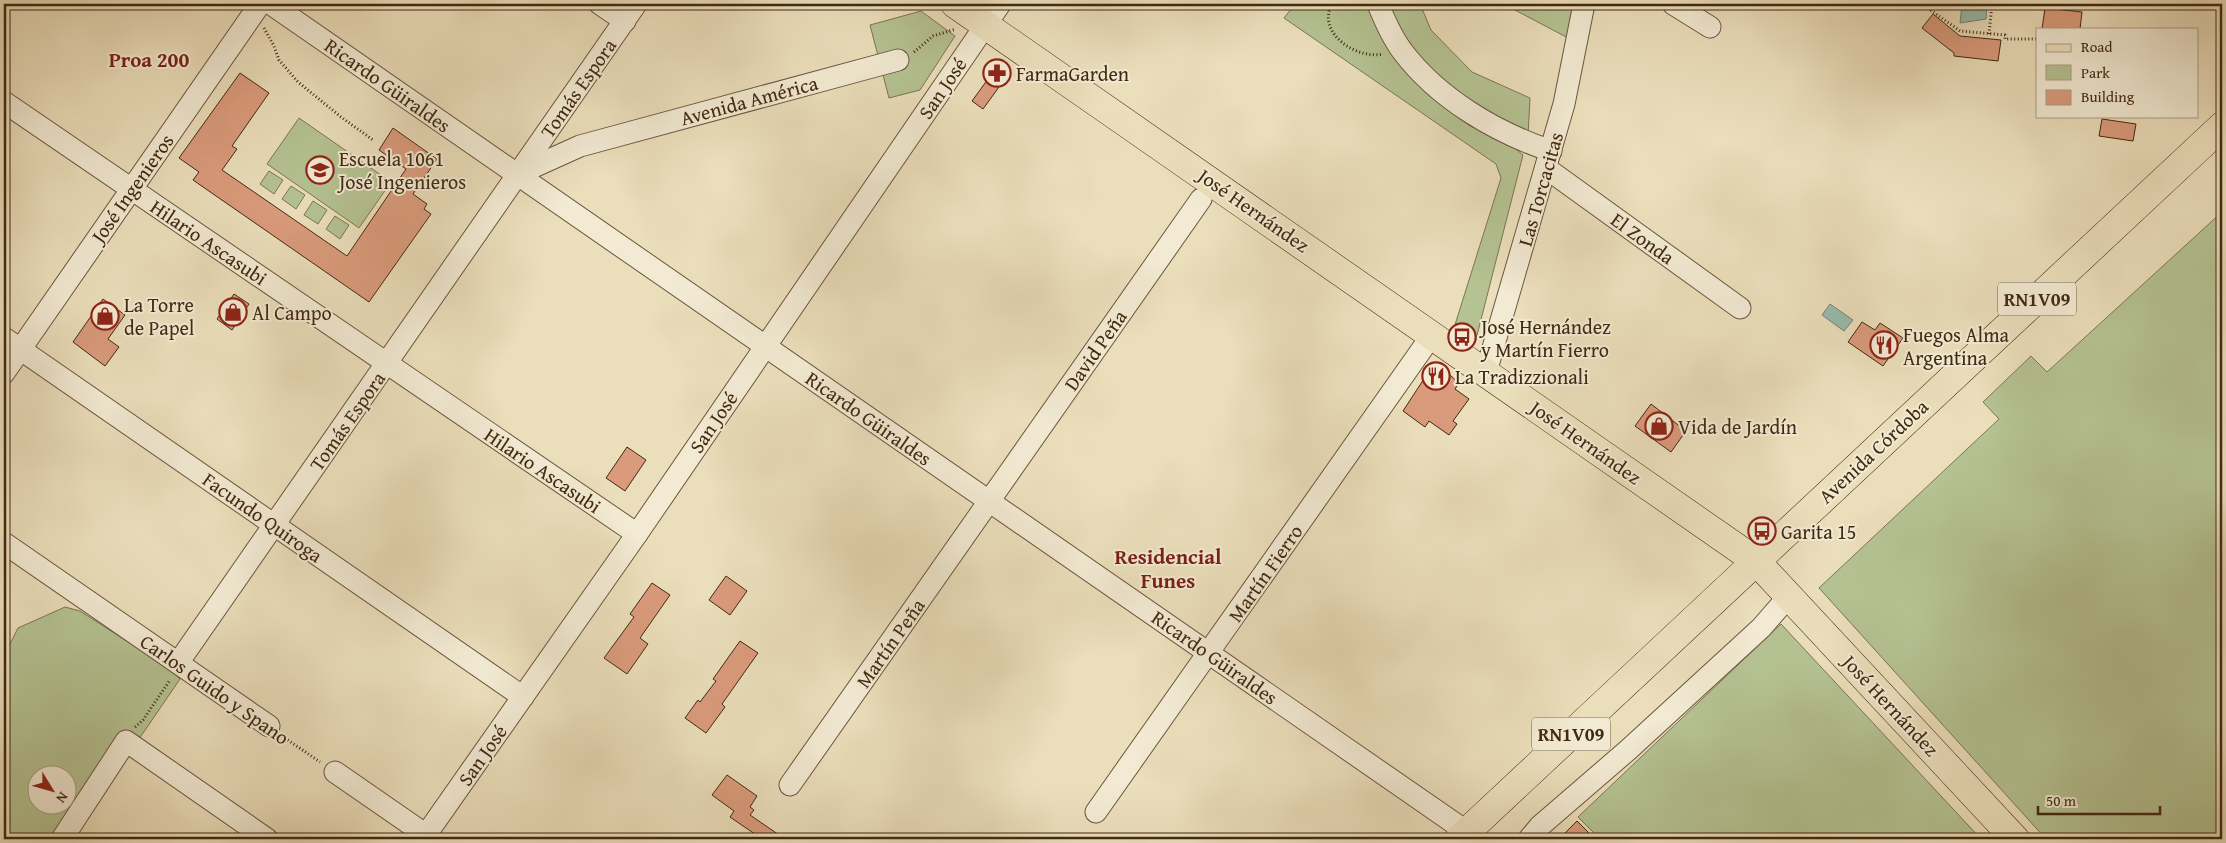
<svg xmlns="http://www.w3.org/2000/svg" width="2226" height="843" font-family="'Gentium Book Plus',serif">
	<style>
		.green { fill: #b5c292; stroke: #7b7652; fill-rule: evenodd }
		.water { fill: #98bcaf; stroke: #758170 }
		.building { fill: #da9b7c; stroke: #412911 }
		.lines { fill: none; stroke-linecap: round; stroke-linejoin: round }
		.minor-casing { stroke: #6c563c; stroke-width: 23 }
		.major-casing { stroke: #412911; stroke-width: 29 }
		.path { stroke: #412911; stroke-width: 3; stroke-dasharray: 1 2.5; stroke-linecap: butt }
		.minor { stroke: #f2ead3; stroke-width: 21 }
		.major { stroke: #ebdebb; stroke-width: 28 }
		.labels { text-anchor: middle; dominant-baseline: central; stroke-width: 4; stroke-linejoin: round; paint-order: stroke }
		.shield { fill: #f2ead3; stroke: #76634b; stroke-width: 1 }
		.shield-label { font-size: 19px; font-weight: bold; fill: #412911 }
		.poi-label { font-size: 20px; fill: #412911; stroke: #f2ead3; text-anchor: start }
		.street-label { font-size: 20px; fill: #412911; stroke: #f2ead3 }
		.neighbourhood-label { font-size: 21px; font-weight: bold; fill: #7a1f14; stroke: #f2ead3 }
	</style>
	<rect width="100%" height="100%" fill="#ebdebb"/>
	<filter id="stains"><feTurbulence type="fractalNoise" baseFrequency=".004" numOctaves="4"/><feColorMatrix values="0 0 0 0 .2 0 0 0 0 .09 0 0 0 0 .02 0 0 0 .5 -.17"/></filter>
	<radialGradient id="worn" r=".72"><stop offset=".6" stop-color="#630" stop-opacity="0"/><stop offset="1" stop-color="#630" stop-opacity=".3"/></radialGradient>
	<g class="green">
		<polygon points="1295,4 1371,4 1373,12 1402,68 1427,94 1470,126 1505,140 1523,155 1475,343 1454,328 1501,178 1496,164 1284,18"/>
		<polygon points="1389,4 1420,4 1431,30 1472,72 1530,98 1528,136 1439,82 1412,50 1390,12"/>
		<polygon points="1509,4 1577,4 1570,39 1513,9"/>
		<polygon points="921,11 955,36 920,90 889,98 870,25"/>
		<polygon points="299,118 391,182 359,228 267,164"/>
		<polygon points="269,171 283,180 274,194 260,184"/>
		<polygon points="291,186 305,195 296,209 282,199"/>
		<polygon points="313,201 327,210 318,224 304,215"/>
		<polygon points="2222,212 2222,839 2046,839 1819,588 1999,419 1983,402 2031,356 2047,372"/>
		<polygon points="335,216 349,225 340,239 326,229"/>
		<path d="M65,607L80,611L167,667L180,679L139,739L119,741L51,839H4V656L18,628ZM38,776H68V806H38Z"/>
		<polygon points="1781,624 1981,839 1600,839 1578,817"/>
	</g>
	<g class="water">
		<polygon points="1962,4 1987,4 1986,19 1960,23"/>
		<polygon points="1830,304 1853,320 1844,331 1822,315"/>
	</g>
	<g class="building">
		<polygon points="2045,8 2082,12 2080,29 2042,29"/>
		<polygon points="1933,14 1960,36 2001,40 1998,61 1954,56 1954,53 1922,28"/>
		<polygon points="996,68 1007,76 983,109 972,101"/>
		<polygon points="240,73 269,93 232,146 237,149 222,170 347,256 406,169 379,150 393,128 437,159 413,194 427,204 424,209 431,214 369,302 193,180 199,172 179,158"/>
		<polygon points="2102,119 2136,124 2133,141 2099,136"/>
		<polygon points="234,294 249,304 232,330 217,319"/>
		<polygon points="103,299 125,315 108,339 119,347 105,366 73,342"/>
		<polygon points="1862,322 1875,330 1880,323 1903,338 1883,366 1848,342"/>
		<polygon points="1435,362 1459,383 1455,389 1469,399 1453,421 1457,424 1449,435 1429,421 1425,427 1403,411"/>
		<polygon points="1651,404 1686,431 1671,452 1635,426"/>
		<polygon points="627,447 646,460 625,491 606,478"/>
		<polygon points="726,576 747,591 730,615 709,600"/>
		<polygon points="652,583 670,595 640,638 648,644 627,674 604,658 634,617 630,614"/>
		<polygon points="740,641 758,653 722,704 725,707 706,733 685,718 698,700 700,702 716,681 713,679"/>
		<polygon points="727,775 757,796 750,807 754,810 750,815 785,839 762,839 730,817 734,811 712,795"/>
		<polygon points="1577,821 1595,839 1559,839"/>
	</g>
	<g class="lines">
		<g class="minor-casing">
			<g id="minor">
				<polyline points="271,4 1467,832"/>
				<polyline points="600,4 625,21"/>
				<path d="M1378,4C1384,19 1393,39 1403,52C1439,99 1495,132 1551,151"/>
				<polyline points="1673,4 1710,27"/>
				<polyline points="4,102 637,534"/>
				<polyline points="1546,168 1740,308"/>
				<polyline points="518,174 580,146 898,60"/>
				<polyline points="4,338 523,697"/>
				<polyline points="1486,372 1564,104 1584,4"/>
				<polyline points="4,373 260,4"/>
				<polyline points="4,543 269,726"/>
				<polyline points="178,663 636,4"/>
				<polyline points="335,772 426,835"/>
				<polyline points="790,785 1201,199"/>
				<polyline points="1096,812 1432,335"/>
				<polyline points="62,839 126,741 267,839"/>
				<polyline points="423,839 637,534 1000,4"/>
				<polyline points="1529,839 1540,826 1628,750 1761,628 1789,596"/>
			</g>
		</g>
		<g class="major-casing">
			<g id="major">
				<polyline points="955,4 1756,561 2015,839"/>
				<polyline points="1459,839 2222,126"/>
			</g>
		</g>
		<g class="path">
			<path d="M1332,4C1316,33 1357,60 1383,54"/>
			<polyline points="1922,4 1960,31 2005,35 2005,39 2036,39"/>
			<polyline points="264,28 274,46 279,60 298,82 341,117 373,140"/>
			<polyline points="1989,34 1992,4"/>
			<polyline points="914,52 933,36 956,29"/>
			<polyline points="135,727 143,720 170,680"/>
			<polyline points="282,736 320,762"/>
		</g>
		<use href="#minor" class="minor"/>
		<use href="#major" class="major"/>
	</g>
	<defs>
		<g id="pharmacy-ring" transform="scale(1.4375)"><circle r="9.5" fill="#f2ead3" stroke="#8f2418" stroke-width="1.5"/><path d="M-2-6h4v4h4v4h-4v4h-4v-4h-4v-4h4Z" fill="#8f2418"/></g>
		<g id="school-ring" transform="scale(1.4375)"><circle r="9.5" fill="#f2ead3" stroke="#8f2418" stroke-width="1.5"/><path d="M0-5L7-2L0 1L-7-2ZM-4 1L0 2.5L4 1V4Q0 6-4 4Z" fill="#8f2418"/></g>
		<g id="shop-ring" transform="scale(1.4375)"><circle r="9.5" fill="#f2ead3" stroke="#8f2418" stroke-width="1.5"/><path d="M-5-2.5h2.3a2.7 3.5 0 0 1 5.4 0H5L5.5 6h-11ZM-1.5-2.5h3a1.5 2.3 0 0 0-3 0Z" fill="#8f2418"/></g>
		<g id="bus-ring" transform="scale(1.4375)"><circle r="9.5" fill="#f2ead3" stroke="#8f2418" stroke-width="1.5"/><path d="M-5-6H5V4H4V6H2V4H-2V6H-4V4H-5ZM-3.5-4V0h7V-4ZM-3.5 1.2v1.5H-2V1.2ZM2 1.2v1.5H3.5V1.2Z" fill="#8f2418"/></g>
		<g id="restaurant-ring" transform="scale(1.4375)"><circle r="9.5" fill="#f2ead3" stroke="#8f2418" stroke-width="1.5"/><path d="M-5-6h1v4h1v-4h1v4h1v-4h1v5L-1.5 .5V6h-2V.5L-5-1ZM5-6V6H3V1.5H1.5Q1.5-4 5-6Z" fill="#8f2418"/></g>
	</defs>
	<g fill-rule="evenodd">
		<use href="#pharmacy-ring" x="997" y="73"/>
		<use href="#school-ring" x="320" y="170"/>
		<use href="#shop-ring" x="233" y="312"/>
		<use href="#shop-ring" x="105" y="316"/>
		<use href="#bus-ring" x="1462" y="337"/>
		<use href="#restaurant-ring" x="1884" y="345"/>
		<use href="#restaurant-ring" x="1436" y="376"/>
		<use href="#shop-ring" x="1659" y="426"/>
		<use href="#bus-ring" x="1762" y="531"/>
	</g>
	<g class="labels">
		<g class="shield">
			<rect x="1998" y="282.5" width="78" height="33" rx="4"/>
			<rect x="1532" y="717.5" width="78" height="33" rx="4"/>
		</g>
		<g class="shield-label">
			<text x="2037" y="299">RN1V09</text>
			<text x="1571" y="734">RN1V09</text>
		</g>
		<g class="poi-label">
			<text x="1016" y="73">FarmaGarden</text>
			<text x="339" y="158">Escuela 1061<tspan x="339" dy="23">José Ingenieros</tspan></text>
			<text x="124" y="304">La Torre<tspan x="124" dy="23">de Papel</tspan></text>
			<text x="252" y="312">Al Campo</text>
			<text x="1481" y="326">José Hernández<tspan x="1481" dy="23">y Martín Fierro</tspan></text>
			<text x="1903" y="334">Fuegos Alma<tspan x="1903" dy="23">Argentina</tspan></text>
			<text x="1455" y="376">La Tradizzionali</text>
			<text x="1678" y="426">Vida de Jardín</text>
			<text x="1781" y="531">Garita 15</text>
		</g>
		<g class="street-label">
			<text transform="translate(388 85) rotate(35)">Ricardo Güiraldes</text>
			<text transform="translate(578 88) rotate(-55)">Tomás Espora</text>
			<text transform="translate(942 88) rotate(-56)">San José</text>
			<text transform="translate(749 100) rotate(-15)">Avenida América</text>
			<text transform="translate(132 188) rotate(-55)">José Ingenieros</text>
			<text transform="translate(1540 189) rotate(-74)">Las Torcacitas</text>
			<text transform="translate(1254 210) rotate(35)">José Hernández</text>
			<text transform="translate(1643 238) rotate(36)">El Zonda</text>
			<text transform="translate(209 242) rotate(34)">Hilario Ascasubi</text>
			<text transform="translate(1095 350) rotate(-55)">David Peña</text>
			<text transform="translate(869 418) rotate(35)">Ricardo Güiraldes</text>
			<text transform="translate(347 421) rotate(-55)">Tomás Espora</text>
			<text transform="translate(713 422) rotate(-56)">San José</text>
			<text transform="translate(1586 442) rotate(35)">José Hernández</text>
			<text transform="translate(1873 451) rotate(-43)">Avenida Córdoba</text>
			<text transform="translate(543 470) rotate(34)">Hilario Ascasubi</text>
			<text transform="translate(263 517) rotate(35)">Facundo Quiroga</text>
			<text transform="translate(1265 573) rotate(-55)">Martín Fierro</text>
			<text transform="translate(890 643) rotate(-55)">Martín Peña</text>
			<text transform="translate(1215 657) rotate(35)">Ricardo Güiraldes</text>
			<text transform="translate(215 689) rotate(35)">Carlos Guido y Spano</text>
			<text transform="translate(1891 705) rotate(47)">José Hernández</text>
			<text transform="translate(482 755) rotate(-55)">San José</text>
		</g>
		<g class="neighbourhood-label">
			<text x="149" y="59">Proa 200</text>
			<text x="1168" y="556">Residencial<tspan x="1168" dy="24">Funes</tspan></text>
		</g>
	</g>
	<rect width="2226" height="843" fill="none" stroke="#ebdebb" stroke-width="20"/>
	<rect x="5" y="5" width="2216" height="833" fill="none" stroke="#412911" stroke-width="2.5"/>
	<rect x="10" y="10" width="2206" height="823" fill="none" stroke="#412911"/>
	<rect x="2036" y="28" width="162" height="90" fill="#f2ead3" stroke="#ab9d85"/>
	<rect x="2046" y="44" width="25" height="8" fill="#ebdebb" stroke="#ab9d85"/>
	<text x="2081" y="52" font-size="15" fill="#412911">Road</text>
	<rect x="2046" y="65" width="25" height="15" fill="#b5c292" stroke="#ab9d85"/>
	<text x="2081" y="78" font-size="15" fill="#412911">Park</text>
	<rect x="2046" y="90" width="25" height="15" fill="#da9b7c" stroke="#ab9d85"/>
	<text x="2081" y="102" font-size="15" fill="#412911">Building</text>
	<g transform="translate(52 790) rotate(127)"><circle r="24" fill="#f2ead3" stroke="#ab9d85"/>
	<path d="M0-4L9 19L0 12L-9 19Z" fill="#8f2418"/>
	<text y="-8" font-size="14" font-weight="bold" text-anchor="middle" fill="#412911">N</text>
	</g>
	<path d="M2038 806v8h122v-8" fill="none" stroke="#412911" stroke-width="2.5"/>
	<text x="2046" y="806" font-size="15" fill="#412911" stroke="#f2ead3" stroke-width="4" paint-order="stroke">50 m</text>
	<rect width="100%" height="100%" filter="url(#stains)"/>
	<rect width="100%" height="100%" fill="url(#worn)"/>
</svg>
